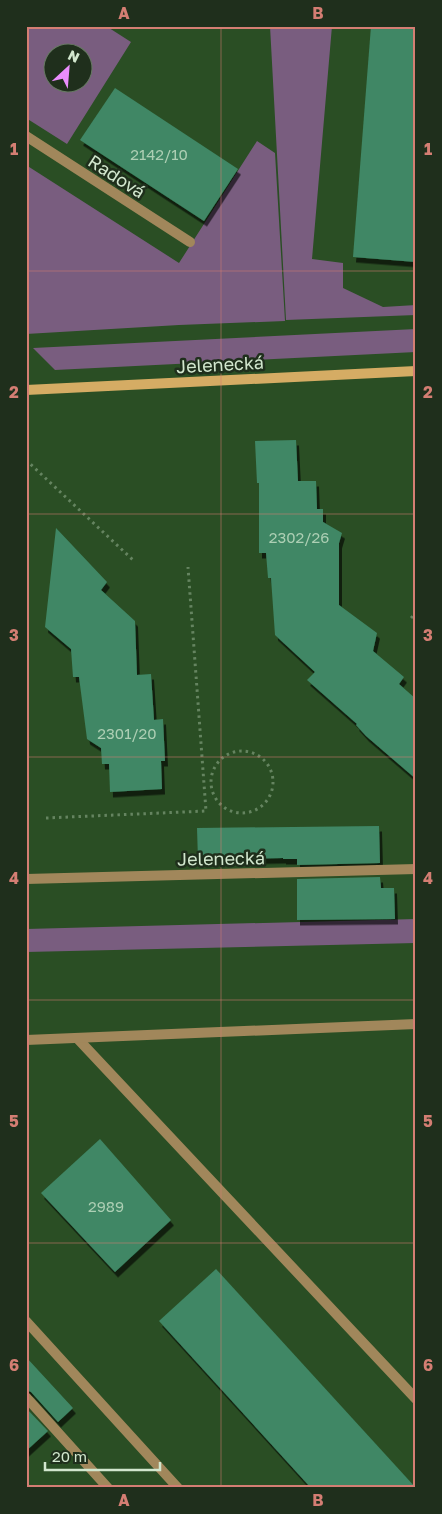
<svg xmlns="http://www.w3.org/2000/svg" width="442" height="1514" font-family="'Golos Text',sans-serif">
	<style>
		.green { fill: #795d7f; fill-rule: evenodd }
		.building { fill: #3f8765; filter: url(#shadow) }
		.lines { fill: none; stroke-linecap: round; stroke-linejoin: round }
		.path { stroke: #658460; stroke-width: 3; stroke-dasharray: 2.5 4; stroke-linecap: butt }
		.lane { stroke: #a1875b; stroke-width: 10 }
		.street { stroke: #a1875b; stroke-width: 10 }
		.secondary { stroke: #d5ac64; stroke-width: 10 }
		.grid { fill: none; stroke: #d47e73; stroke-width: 1; stroke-opacity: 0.55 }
		.labels { text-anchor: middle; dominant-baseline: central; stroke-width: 5; stroke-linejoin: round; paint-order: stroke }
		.number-label { font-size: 15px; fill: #adcfb4 }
		.street-label { font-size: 18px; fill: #d2e7ce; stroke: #1f2f1c }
		.neatline { fill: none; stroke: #d47e73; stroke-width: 2 }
		.grid-label { font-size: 16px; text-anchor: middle; font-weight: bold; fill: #d47e73 }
	</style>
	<defs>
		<filter id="shadow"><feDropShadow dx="3" dy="5.5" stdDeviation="0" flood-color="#0009"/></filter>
	</defs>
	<rect width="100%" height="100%" fill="#2a4e24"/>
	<g class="green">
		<path d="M26,26H106L131,42L67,144L26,118ZM82,52V82H52V52Z"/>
		<polygon points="270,26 332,26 312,259 343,263 343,288 383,307 416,305 416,315 286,320"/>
		<polygon points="257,141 275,153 285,321 179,325 26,334 26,165 179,263"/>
		<polygon points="416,329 416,352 55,370 33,348"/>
		<polygon points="416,919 416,943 26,952 26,929"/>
	</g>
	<g class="building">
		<polygon points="371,26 416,26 416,262 353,257"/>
		<polygon points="115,88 238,169 204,221 80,140"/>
		<polygon points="296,440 298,481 316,481 317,509 323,509 323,522 342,533 339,543 339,605 377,633 373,651 404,677 399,684 416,699 416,779 366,736 356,725 357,724 307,680 315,672 275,635 271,578 268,578 266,553 259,553 259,483 257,483 255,441"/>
		<polygon points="56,528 107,582 101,590 135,621 137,675 151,674 154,720 163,719 165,761 161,761 162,789 110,792 109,764 102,764 101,748 87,739 79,677 73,677 71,649 45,627"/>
		<polygon points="379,826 380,863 297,865 297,859 283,859 283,858 198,860 197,828"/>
		<polygon points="380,877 381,888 394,888 395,919 297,920 297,879"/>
		<polygon points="100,1139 171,1220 115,1272 41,1193"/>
		<polygon points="216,1269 416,1488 311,1488 159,1321"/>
		<polygon points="26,1357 73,1408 58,1422 31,1392 26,1390"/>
		<polygon points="26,1408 48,1431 26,1451"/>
	</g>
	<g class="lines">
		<g class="path">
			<polyline points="26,460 133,560"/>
			<polyline points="411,618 416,613"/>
			<circle cx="242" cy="782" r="31"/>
			<polyline points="46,818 206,811 188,567"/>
		</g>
		<g class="lane">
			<polyline points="77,1038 416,1399"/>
			<polyline points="26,1040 416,1024"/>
			<polyline points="26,1321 178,1488"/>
			<polyline points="26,1397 108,1488"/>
		</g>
		<g class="street">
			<polyline points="26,136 190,242"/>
			<polyline points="26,879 416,869"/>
		</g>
		<polyline class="secondary" points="26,390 416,371"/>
	</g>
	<path class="grid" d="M221,26V1488M26,271H416M26,514H416M26,757H416M26,1000H416M26,1243H416"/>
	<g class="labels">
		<g class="number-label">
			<text x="159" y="154">2142/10</text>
			<text x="299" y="537">2302/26</text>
			<text x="127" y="733">2301/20</text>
			<text x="106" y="1206">2989</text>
		</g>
		<g class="street-label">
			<text transform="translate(117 176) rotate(33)">Radová</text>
			<text transform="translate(220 364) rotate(-3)">Jelenecká</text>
			<text transform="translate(221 858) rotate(-1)">Jelenecká</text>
		</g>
	</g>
	<rect width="442" height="1514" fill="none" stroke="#1f2f1c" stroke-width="55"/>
	<g transform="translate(68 68) rotate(26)"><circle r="24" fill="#1f2f1c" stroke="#677963"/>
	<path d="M0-4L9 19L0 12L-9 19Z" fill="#ea8dfd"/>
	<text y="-8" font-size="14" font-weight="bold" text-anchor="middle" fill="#d2e7ce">N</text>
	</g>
	<path d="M45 1462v8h115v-8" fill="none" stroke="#d2e7ce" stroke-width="2.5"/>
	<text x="52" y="1462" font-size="15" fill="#d2e7ce" stroke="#1f2f1c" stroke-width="4" paint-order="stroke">20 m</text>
	<rect x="28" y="28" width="386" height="1458" class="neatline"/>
	<g class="grid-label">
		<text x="124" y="19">A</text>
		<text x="318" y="19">B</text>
		<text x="14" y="155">1</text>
		<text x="428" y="155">1</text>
		<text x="14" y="398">2</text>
		<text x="428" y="398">2</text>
		<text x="14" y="641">3</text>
		<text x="428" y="641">3</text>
		<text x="14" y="884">4</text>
		<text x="428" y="884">4</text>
		<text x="14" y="1127">5</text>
		<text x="428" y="1127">5</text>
		<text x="14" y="1371">6</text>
		<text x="428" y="1371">6</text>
		<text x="124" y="1506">A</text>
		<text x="318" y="1506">B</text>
	</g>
</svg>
